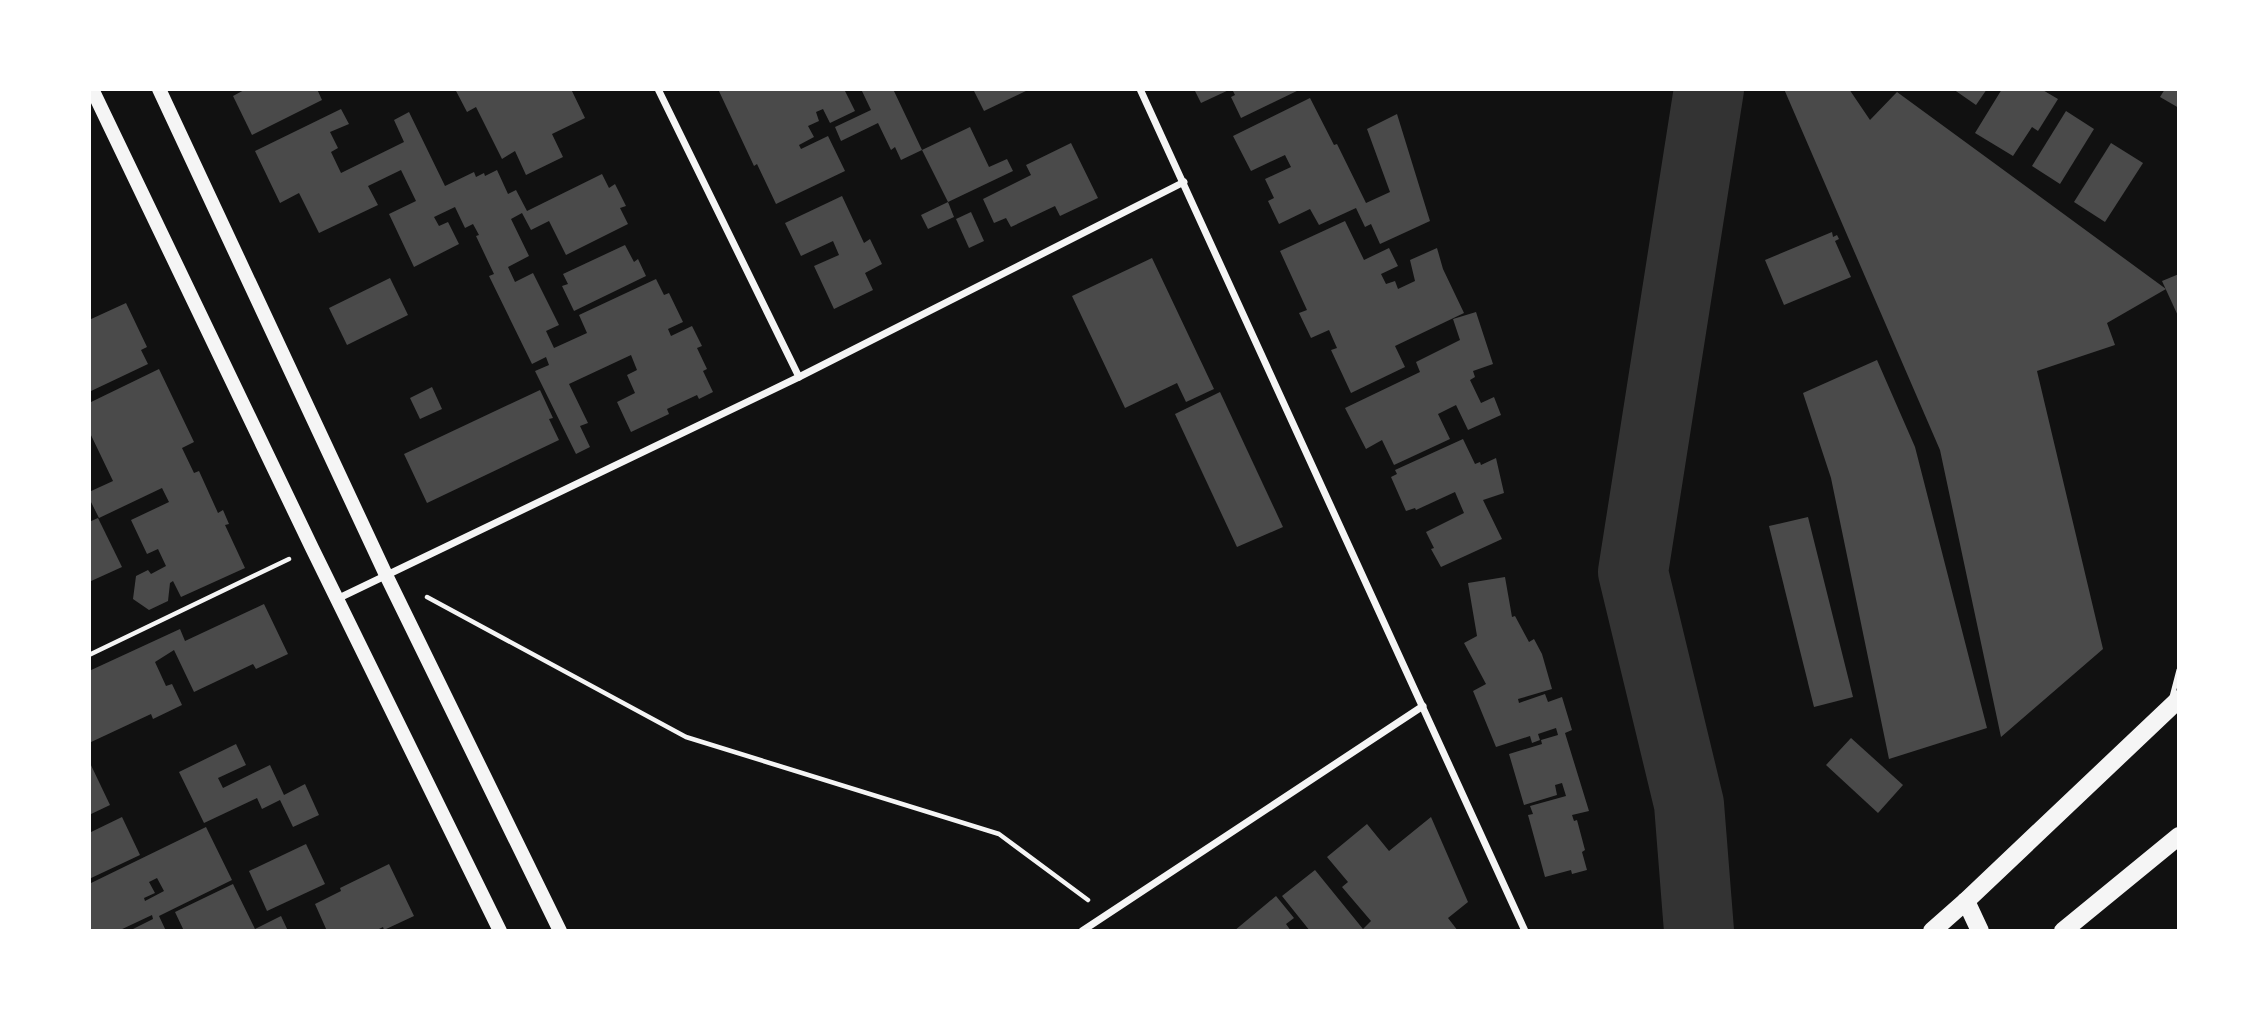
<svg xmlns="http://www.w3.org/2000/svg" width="2268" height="1020" font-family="Barlow,sans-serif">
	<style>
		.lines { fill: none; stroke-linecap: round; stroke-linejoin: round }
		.river { stroke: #333; stroke-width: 70 }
		.building { fill: #4a4a4a; fill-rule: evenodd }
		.path { stroke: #f5f5f5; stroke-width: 4.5 }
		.service { stroke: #f5f5f5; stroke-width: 5 }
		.minor { stroke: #f5f5f5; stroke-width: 7 }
		.secondary { stroke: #f5f5f5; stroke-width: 14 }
		.primary { stroke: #f5f5f5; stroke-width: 18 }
	</style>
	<rect width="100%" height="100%" fill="#111"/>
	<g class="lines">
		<polyline class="river" points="1699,931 1689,804 1633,572 1709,89"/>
	</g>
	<g class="building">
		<polygon points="246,89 317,89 322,100 252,135 233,96"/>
		<polygon points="455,89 571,89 585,118 552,134 563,157 526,175 515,151 502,159 476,107 467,112"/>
		<polygon points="718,89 844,89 855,111 830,123 823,109 816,112 819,121 808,126 814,137 799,145 801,149 828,136 845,171 776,204 757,164 754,166"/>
		<polygon points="861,89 893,89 922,150 970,127 989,167 1007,159 1013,171 948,202 922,150 901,160 895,147 891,150 878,123 841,141 835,127 871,110"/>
		<polygon points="973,89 1030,89 984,111"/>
		<polygon points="1194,89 1231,89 1201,103"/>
		<polygon points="1232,89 1301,89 1241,118 1231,97 1235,95"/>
		<polygon points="1784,89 1849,89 1870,120 1897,92 2166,289 2107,323 2115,345 2037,371 2103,649 2001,737 1940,450"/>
		<polygon points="1953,89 1987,89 1976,105"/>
		<polygon points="2002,89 2041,89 2058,99 2038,131 2032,127 2013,156 1975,133"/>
		<polygon points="2165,89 2179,89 2179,108 2160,97"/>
		<polygon points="1310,98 1334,145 1337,144 1366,203 1390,192 1367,129 1397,114 1430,221 1380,244 1371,224 1365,227 1356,208 1319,225 1310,209 1279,224 1268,201 1274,198 1265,179 1291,167 1285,155 1251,171 1233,136"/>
		<polygon points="341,109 349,124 330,132 338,148 331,152 341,173 404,142 394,120 409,112 445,186 474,172 476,177 484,173 485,176 497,170 508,194 516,190 527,211 602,174 609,188 615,184 626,206 620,208 628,224 566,255 549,221 531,230 522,213 511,219 529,256 508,267 515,282 533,273 559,325 546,331 554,348 587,333 579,315 656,279 664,295 669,293 683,322 668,329 671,336 692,326 702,346 697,348 707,369 703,371 713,392 699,399 697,395 667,409 669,414 631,432 617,402 635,393 627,375 637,370 631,355 569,384 588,423 580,426 590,447 576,454 535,371 549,365 546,357 532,364 489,276 494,274 476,236 479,235 473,224 465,228 455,207 434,217 439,226 448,222 459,244 414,267 389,214 416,201 401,170 368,186 378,205 319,233 299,193 280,203 255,151"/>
		<polygon points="2066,111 2094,129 2060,184 2032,166"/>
		<polygon points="1071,143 1098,198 1060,216 1055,206 1011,227 1006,218 994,223 983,199 1031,175 1026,165"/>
		<polygon points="2111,143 2143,163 2105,222 2074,202"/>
		<polygon points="842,196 864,243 870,239 882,264 865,273 873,290 834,309 814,266 839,255 833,241 801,256 785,223"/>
		<polygon points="948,202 954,217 928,229 921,215"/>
		<polygon points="971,212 984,241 969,248 956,219"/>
		<polygon points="1345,221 1364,260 1389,248 1398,266 1381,274 1386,284 1395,281 1398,289 1415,281 1410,260 1437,248 1443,269 1464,313 1395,346 1405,367 1351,393 1331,350 1337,348 1329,330 1311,338 1299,313 1307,310 1280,251"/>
		<polygon points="1832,232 1833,237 1837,235 1839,239 1835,241 1851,277 1784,305 1765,260"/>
		<polygon points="625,245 634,262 638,259 646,276 574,311 562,286 568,284 563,274"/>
		<polygon points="1152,258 1214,389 1186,402 1177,383 1125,408 1072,296"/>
		<polygon points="2179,274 2179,318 2162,281"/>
		<polygon points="390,278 408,315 347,345 329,308"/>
		<polygon points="126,303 147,347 141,350 148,364 89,392 89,320"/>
		<polygon points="1476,312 1493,364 1473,371 1475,377 1470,380 1481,403 1494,397 1501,415 1468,430 1456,405 1438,414 1450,439 1394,465 1382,440 1366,449 1345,408 1420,372 1416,362 1460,340 1453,319"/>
		<polygon points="1877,360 1915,447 1987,728 1889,759 1831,478 1803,393"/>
		<polygon points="159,369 194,442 182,448 194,473 199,471 218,513 223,510 229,524 225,525 245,568 181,597 173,581 170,583 168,601 149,610 133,599 136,576 148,570 151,574 166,566 158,549 147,554 131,520 169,502 162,488 99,518 89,498 89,492 113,481 89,431 89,403"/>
		<polygon points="432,387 442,409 420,419 410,398"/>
		<polygon points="540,390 553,418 549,419 559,440 427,503 404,454"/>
		<polygon points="1220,392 1283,527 1237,547 1175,414"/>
		<polygon points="1463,439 1475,464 1480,462 1481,465 1496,458 1504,493 1483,500 1502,539 1441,567 1431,549 1434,548 1426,532 1464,513 1455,492 1416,510 1415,508 1406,511 1391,477 1397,474 1395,470"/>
		<polygon points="1808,517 1853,697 1814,707 1769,526"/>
		<polygon points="98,518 122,567 89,582 89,522"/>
		<polygon points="1505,577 1512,617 1515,616 1529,642 1534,639 1542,654 1552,689 1518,699 1519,703 1545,694 1548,702 1562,697 1572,730 1565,733 1589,811 1572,815 1574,821 1577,820 1585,850 1582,852 1587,870 1572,874 1571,870 1545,877 1528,815 1533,814 1530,806 1566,796 1562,783 1555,785 1557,795 1524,805 1509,754 1542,744 1541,740 1558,735 1556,728 1538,734 1540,740 1532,743 1530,736 1496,747 1473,691 1486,684 1464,643 1477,636 1468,583"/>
		<polygon points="264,604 288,654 256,669 253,664 194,692 174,650 155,662 166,686 172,684 182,705 153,719 151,714 89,743 89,671 180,629 185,641"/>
		<polygon points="1851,738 1903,785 1878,813 1826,765"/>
		<polygon points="236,744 246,765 218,778 223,788 270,765 284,795 305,784 319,815 293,827 280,800 262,809 257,798 204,823 179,772"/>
		<polygon points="89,761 110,805 89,815"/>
		<polygon points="122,817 140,855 89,879 89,833"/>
		<polygon points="1431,817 1468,902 1448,918 1458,931 1310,931 1282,896 1315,870 1363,929 1371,921 1342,887 1348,882 1327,857 1367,824 1389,851"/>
		<path d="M206,827L232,880L159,916L166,931H129L153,919L152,915L118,931H89V884ZM157,878L164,891L145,901L144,898L155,893L149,882Z"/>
		<polygon points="306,844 325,884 267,911 249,871"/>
		<polygon points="389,864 414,916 384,930 383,927 375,931 327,931 315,904 341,891 340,888"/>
		<polygon points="233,884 255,929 281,916 288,931 184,931 175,912"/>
		<polygon points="1276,896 1294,918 1286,924 1291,931 1234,931"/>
	</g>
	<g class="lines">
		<g class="path">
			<polyline points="427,597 686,737 999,834 1088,900"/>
			<polyline points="89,655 289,559"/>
		</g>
		<polyline class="service" points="2172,697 2179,670"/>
		<g class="minor">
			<polyline points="658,89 799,377"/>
			<polyline points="1140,89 1525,931"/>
			<polyline points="337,599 799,377 1184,182"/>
			<polyline points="1082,931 1423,706"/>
		</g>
		<g class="secondary">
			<polyline points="92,89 312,548 500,931"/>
			<polyline points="159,89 386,575 560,931"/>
		</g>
		<g class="primary">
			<polyline points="1966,901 1980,931"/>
			<polyline points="1932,931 1966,901 2179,699"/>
			<polyline points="2063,931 2179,836"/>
		</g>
	</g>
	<rect width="2268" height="1020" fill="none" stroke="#ffffff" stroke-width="182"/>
</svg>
